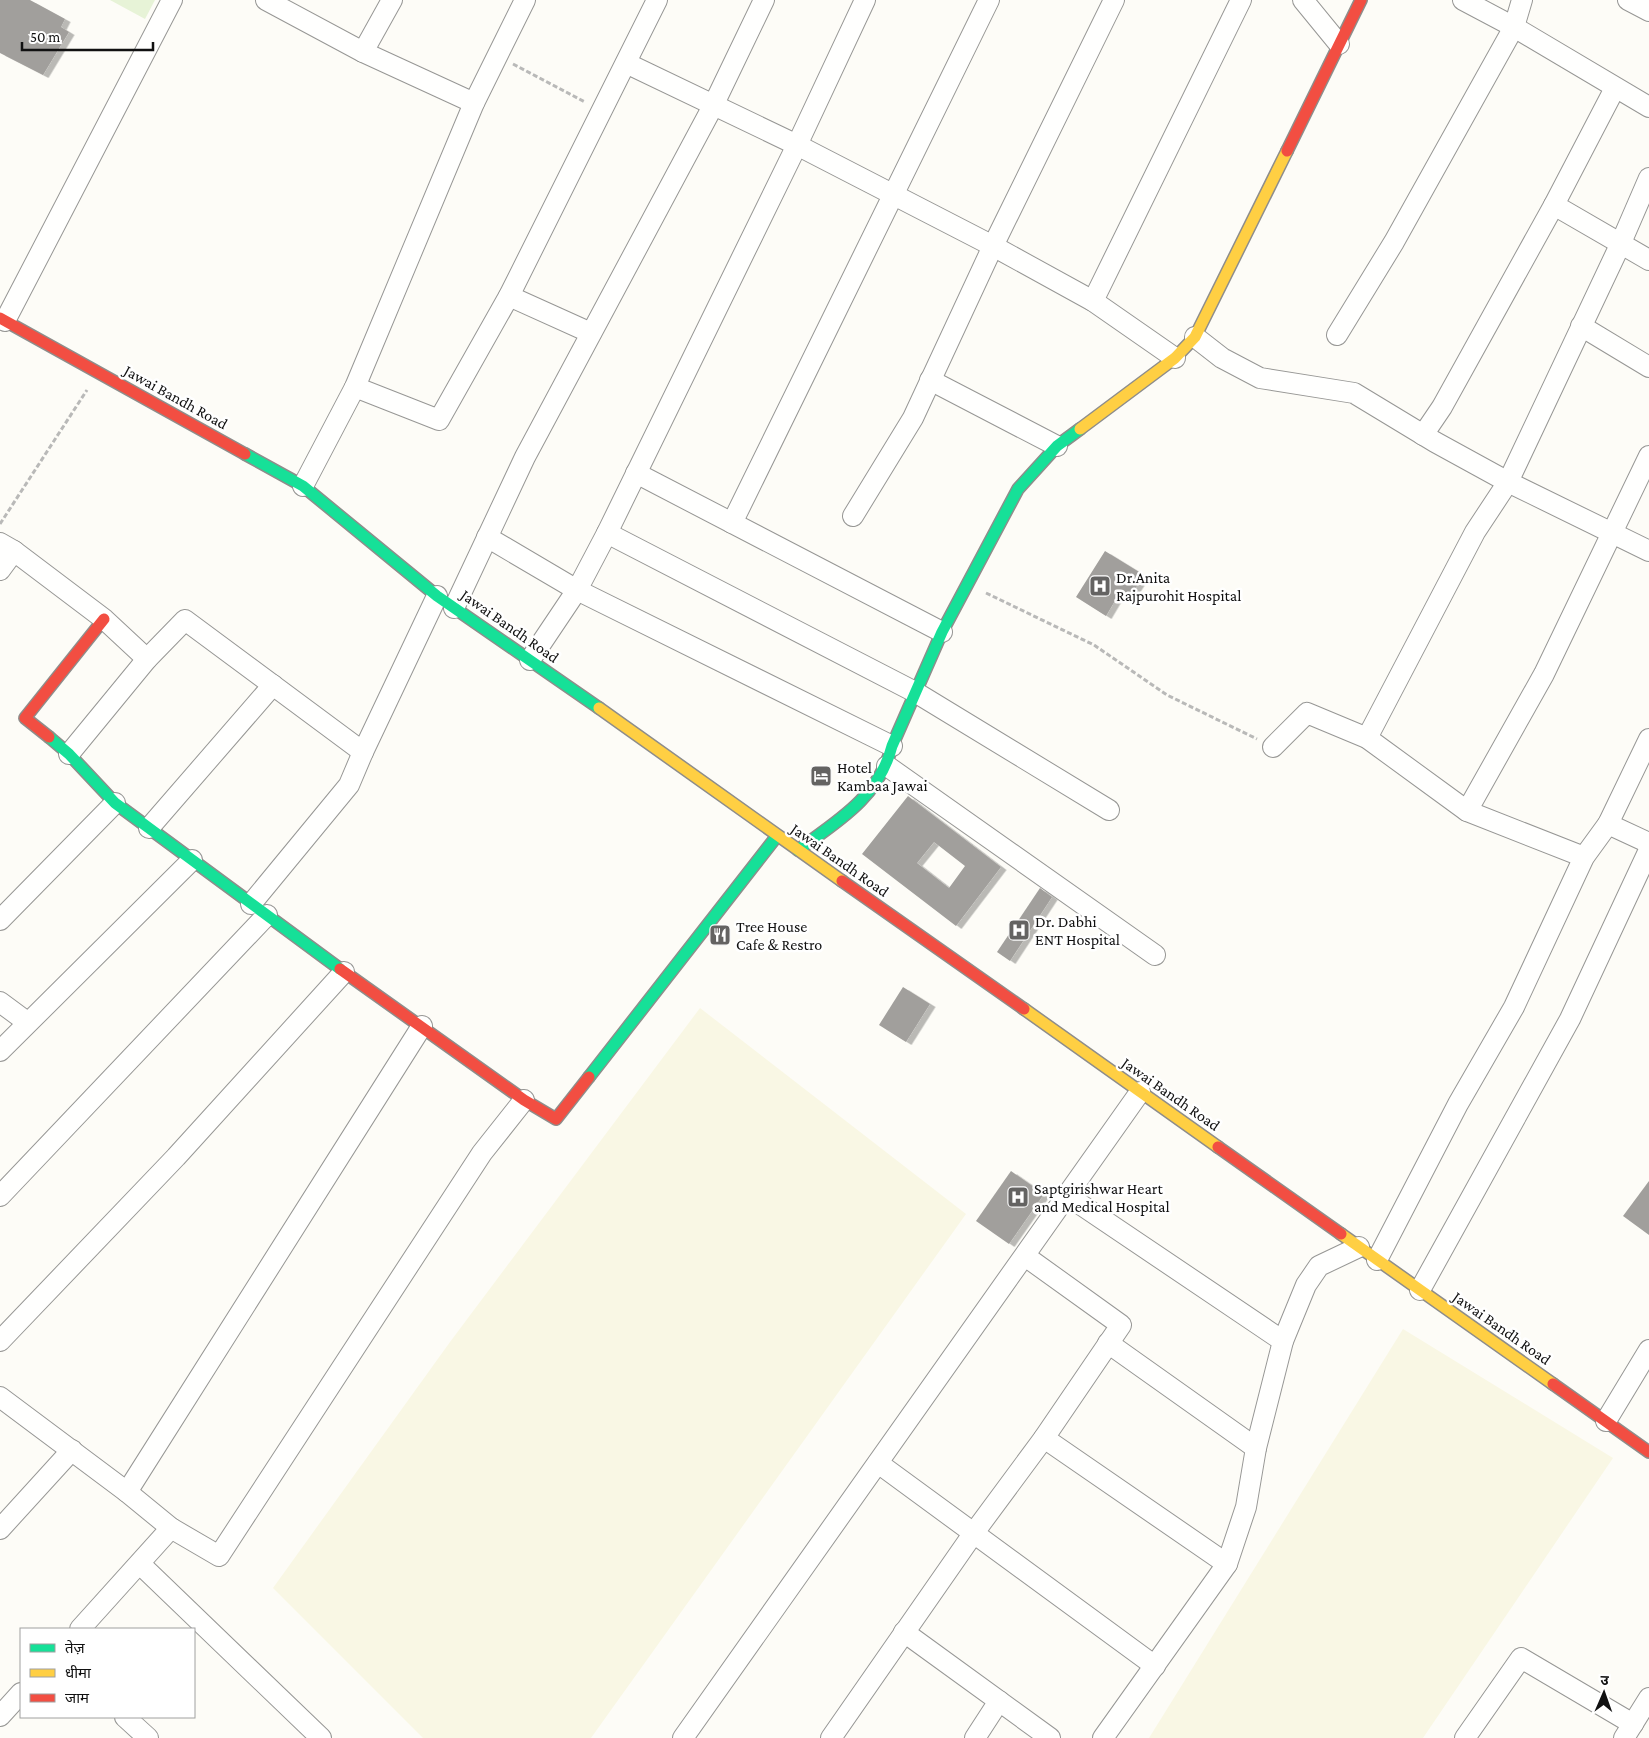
<svg xmlns="http://www.w3.org/2000/svg" width="1649" height="1738" font-family="'Crimson Pro','Noto Sans Devanagari',serif">
	<style>
		.farmland { fill: #f9f7e4 }
		.green { fill: #e7f3d7 }
		.building { fill: #a19f9c; fill-rule: evenodd; filter: url(#shadow) }
		.lines { fill: none; stroke-linecap: round; stroke-linejoin: round }
		.street-casing { stroke: #979795; stroke-width: 22 }
		.fast-casing { stroke: #8e8d8b; stroke-width: 14 }
		.slow-casing { stroke: #8e8d8b; stroke-width: 14 }
		.jam-casing { stroke: #8e8d8b; stroke-width: 14 }
		.path { stroke: #b9b9b8; stroke-width: 3; stroke-dasharray: 5 2.5; stroke-linecap: butt }
		.street { stroke: #fffffe; stroke-width: 20 }
		.fast { stroke: #16e098; stroke-width: 11 }
		.slow { stroke: #ffcf43; stroke-width: 11 }
		.jam { stroke: #f24e42; stroke-width: 11 }
		.labels { text-anchor: middle; dominant-baseline: central; stroke-width: 5; stroke-linejoin: round; paint-order: stroke }
		.street-label { font-size: 16px; fill: #111; stroke: #fff }
		.poi-label { font-size: 16px; fill: #111; stroke: #fff; text-anchor: start }
	</style>
	<defs>
		<filter id="shadow"><feDropShadow dx="5.5" dy="3" stdDeviation="0" flood-color="#0004"/></filter>
	</defs>
	<rect width="100%" height="100%" fill="#fdfcf7"/>
	<g class="farmland">
		<polygon points="700,1008 966,1214 591,1738 423,1738 273,1588 450,1342"/>
		<polygon points="1403,1329 1613,1458 1423,1738 1149,1738"/>
	</g>
	<polygon class="green" points="110,0 155,0 145,19"/>
	<g class="building">
		<polygon points="0,0 30,0 65,19 61,27 69,32 43,75 0,53"/>
		<polygon points="1105,551 1144,575 1128,600 1119,594 1106,616 1076,597"/>
		<path d="M908,796L1001,867L956,926L862,854ZM934,842L965,866L949,888L917,863Z"/>
		<polygon points="1040,888 1052,897 1010,961 997,952"/>
		<polygon points="903,987 930,1004 906,1042 879,1025"/>
		<polygon points="1011,1171 1044,1194 1009,1244 976,1221"/>
		<polygon points="1649,1181 1649,1235 1623,1216"/>
	</g>
	<g class="lines">
		<g class="street-casing">
			<g id="street">
				<polyline points="266,0 363,52 474,103"/>
				<polyline points="1303,0 1339,44"/>
				<polyline points="1463,0 1514,27 1649,107"/>
				<polyline points="1628,0 1649,11"/>
				<polyline points="363,52 392,0"/>
				<polyline points="626,63 797,145 993,246 1093,301 1175,358"/>
				<polyline points="1615,88 1554,205 1649,260"/>
				<polyline points="509,296 591,333"/>
				<polyline points="1093,301 1241,0"/>
				<polyline points="5,321 172,0"/>
				<polyline points="1581,326 1649,367"/>
				<polyline points="1337,335 1394,242 1514,27 1522,0"/>
				<polyline points="1195,337 1222,358 1260,378 1354,393 1435,442 1508,482 1649,551"/>
				<polyline points="930,380 1057,446"/>
				<polyline points="355,387 439,420 509,296 657,0"/>
				<polyline points="1423,435 1442,407 1554,205"/>
				<polyline points="636,473 942,632"/>
				<polyline points="303,486 355,387 474,103 525,0"/>
				<polyline points="853,516 913,418 993,246 1114,0"/>
				<polyline points="732,523 989,0"/>
				<polyline points="607,533 915,692 1109,810"/>
				<polyline points="487,537 577,590 892,746"/>
				<polyline points="0,543 14,551 0,570"/>
				<polyline points="14,551 104,619 147,659"/>
				<polyline points="454,608 525,457 713,106 764,0"/>
				<polyline points="530,660 577,590 607,533 797,145 865,0"/>
				<polyline points="1367,738 1475,532 1508,482 1620,245 1649,178"/>
				<polyline points="1273,747 1307,713 1367,738 1467,811 1584,857"/>
				<polyline points="69,754 147,659 185,620 363,752 437,596"/>
				<polyline points="887,766 1155,955"/>
				<polyline points="1467,811 1544,674 1649,456"/>
				<polyline points="1608,824 1649,843"/>
				<polyline points="149,828 273,685"/>
				<polyline points="251,904 349,785 363,752"/>
				<polyline points="0,920 115,803"/>
				<polyline points="0,1002 27,1022"/>
				<polyline points="0,1051 192,860"/>
				<polyline points="0,1196 267,915"/>
				<polyline points="1068,1196 1283,1341"/>
				<polyline points="1377,1260 1458,1104 1514,1007 1584,857 1608,824 1649,739"/>
				<polyline points="1420,1290 1570,1019 1649,850"/>
				<polyline points="0,1341 176,1157 344,972"/>
				<polyline points="1108,1343 1256,1448"/>
				<polyline points="0,1397 127,1492 171,1528 219,1556 482,1153 524,1100"/>
				<polyline points="1606,1421 1649,1350"/>
				<polyline points="1044,1438 1227,1564"/>
				<polyline points="878,1463 1155,1666"/>
				<polyline points="127,1492 422,1026"/>
				<polyline points="0,1529 72,1450"/>
				<polyline points="140,1564 321,1738"/>
				<polyline points="80,1629 171,1528"/>
				<polyline points="904,1632 1050,1738"/>
				<polyline points="0,1716 21,1693"/>
				<polyline points="125,1717 148,1738"/>
				<polyline points="683,1738 1140,1092"/>
				<polyline points="831,1738 973,1534 1044,1438 1121,1325 1025,1256"/>
				<polyline points="975,1738 999,1701"/>
				<polyline points="1103,1738 1227,1564 1246,1507 1256,1448 1283,1341 1306,1285 1319,1266 1359,1247"/>
				<polyline points="1465,1738 1521,1658 1633,1724"/>
				<polyline points="1624,1738 1649,1698"/>
			</g>
		</g>
		<g class="fast-casing">
			<g id="fast">
				<polyline points="245,454 303,486 437,596 599,708"/>
				<polyline points="49,737 69,754 115,803 340,969"/>
				<path d="M798,850C838,821 879,797 892,746L942,632L1018,489L1057,446L1080,429"/>
				<polyline points="589,1077 777,836"/>
			</g>
		</g>
		<g class="slow-casing">
			<g id="slow">
				<polyline points="1080,429 1175,358 1195,337 1287,151"/>
				<polyline points="599,708 842,881"/>
				<polyline points="1024,1009 1218,1147"/>
				<polyline points="1341,1234 1553,1384"/>
			</g>
		</g>
		<g class="jam-casing">
			<g id="jam">
				<polyline points="1287,151 1361,0"/>
				<polyline points="0,318 245,454"/>
				<polyline points="49,737 25,718 104,619"/>
				<polyline points="842,881 1024,1009"/>
				<polyline points="340,969 524,1100 556,1119 589,1077"/>
				<polyline points="1218,1147 1341,1234"/>
				<polyline points="1553,1384 1649,1452"/>
			</g>
		</g>
		<g class="path">
			<polyline points="513,64 585,102"/>
			<polyline points="0,524 87,390"/>
			<polyline points="986,593 1094,645 1167,695 1257,739"/>
		</g>
		<use href="#street" class="street"/>
		<use href="#fast" class="fast"/>
		<use href="#slow" class="slow"/>
		<use href="#jam" class="jam"/>
	</g>
	<defs>
		<g id="hospital-square" transform="scale(1.125)"><rect x="-9" y="-9" width="18" height="18" rx="4" fill="#646362" stroke="#fff"/><path d="M-5-5h3v3.5h4V-5h3V5h-3V1.5h-4V5h-3Z" fill="#fff"/></g>
		<g id="hotel-square" transform="scale(1.125)"><rect x="-9" y="-9" width="18" height="18" rx="4" fill="#646362" stroke="#fff"/><path d="M-6-4.5h1.5V1H6V5H4.5V3h-9V5H-6ZM-4 0a1.8 1.8 0 1 1 3.6 0ZM.5 0V-2.5h3Q6-2.5 6 0Z" fill="#fff"/></g>
		<g id="restaurant-square" transform="scale(1.125)"><rect x="-9" y="-9" width="18" height="18" rx="4" fill="#646362" stroke="#fff"/><path d="M-5-6h1v4h1v-4h1v4h1v-4h1v5L-1.5 .5V6h-2V.5L-5-1ZM5-6V6H3V1.5H1.5Q1.5-4 5-6Z" fill="#fff"/></g>
	</defs>
	<g fill-rule="evenodd">
		<use href="#hospital-square" x="1100" y="586"/>
		<use href="#hotel-square" x="821" y="776"/>
		<use href="#hospital-square" x="1019" y="930"/>
		<use href="#restaurant-square" x="720" y="935"/>
		<use href="#hospital-square" x="1018" y="1197"/>
	</g>
	<g class="labels">
		<g class="street-label">
			<text transform="translate(176 397) rotate(29)">Jawai Bandh Road</text>
			<text transform="translate(510 626) rotate(35)">Jawai Bandh Road</text>
			<text transform="translate(840 860) rotate(35)">Jawai Bandh Road</text>
			<text transform="translate(1171 1094) rotate(35)">Jawai Bandh Road</text>
			<text transform="translate(1502 1328) rotate(35)">Jawai Bandh Road</text>
		</g>
		<g class="poi-label">
			<text x="1116" y="577">Dr.Anita<tspan x="1116" dy="18">Rajpurohit Hospital</tspan></text>
			<text x="837" y="767">Hotel<tspan x="837" dy="18">Kambaa Jawai</tspan></text>
			<text x="1035" y="921">Dr. Dabhi<tspan x="1035" dy="18">ENT Hospital</tspan></text>
			<text x="736" y="926">Tree House<tspan x="736" dy="18">Cafe &amp; Restro</tspan></text>
			<text x="1034" y="1188">Saptgirishwar Heart<tspan x="1034" dy="18">and Medical Hospital</tspan></text>
		</g>
	</g>
	<rect x="20" y="1628" width="175" height="90" fill="#ffffff" stroke="#a0a0a0"/>
	<rect x="30" y="1644" width="25" height="8" fill="#16e098" stroke="#a0a0a0"/>
	<text x="65" y="1653" font-size="15" fill="#111111">तेज़</text>
	<rect x="30" y="1669" width="25" height="8" fill="#ffcf43" stroke="#a0a0a0"/>
	<text x="65" y="1678" font-size="15" fill="#111111">धीमा</text>
	<rect x="30" y="1694" width="25" height="8" fill="#f24e42" stroke="#a0a0a0"/>
	<text x="65" y="1703" font-size="15" fill="#111111">जाम</text>
	<g transform="translate(1604 1693) rotate(2)" stroke="#ffffff" stroke-width="4" paint-order="stroke">
	<path d="M0-4L9 19L0 12L-9 19Z" fill="#111111"/>
	<text y="-8" font-size="14" font-weight="bold" text-anchor="middle" fill="#111111">उ</text>
	</g>
	<path d="M22 42v8h131v-8" fill="none" stroke="#111111" stroke-width="2.5"/>
	<text x="30" y="42" font-size="15" fill="#111111" stroke="#ffffff" stroke-width="4" paint-order="stroke">50 m</text>
</svg>
